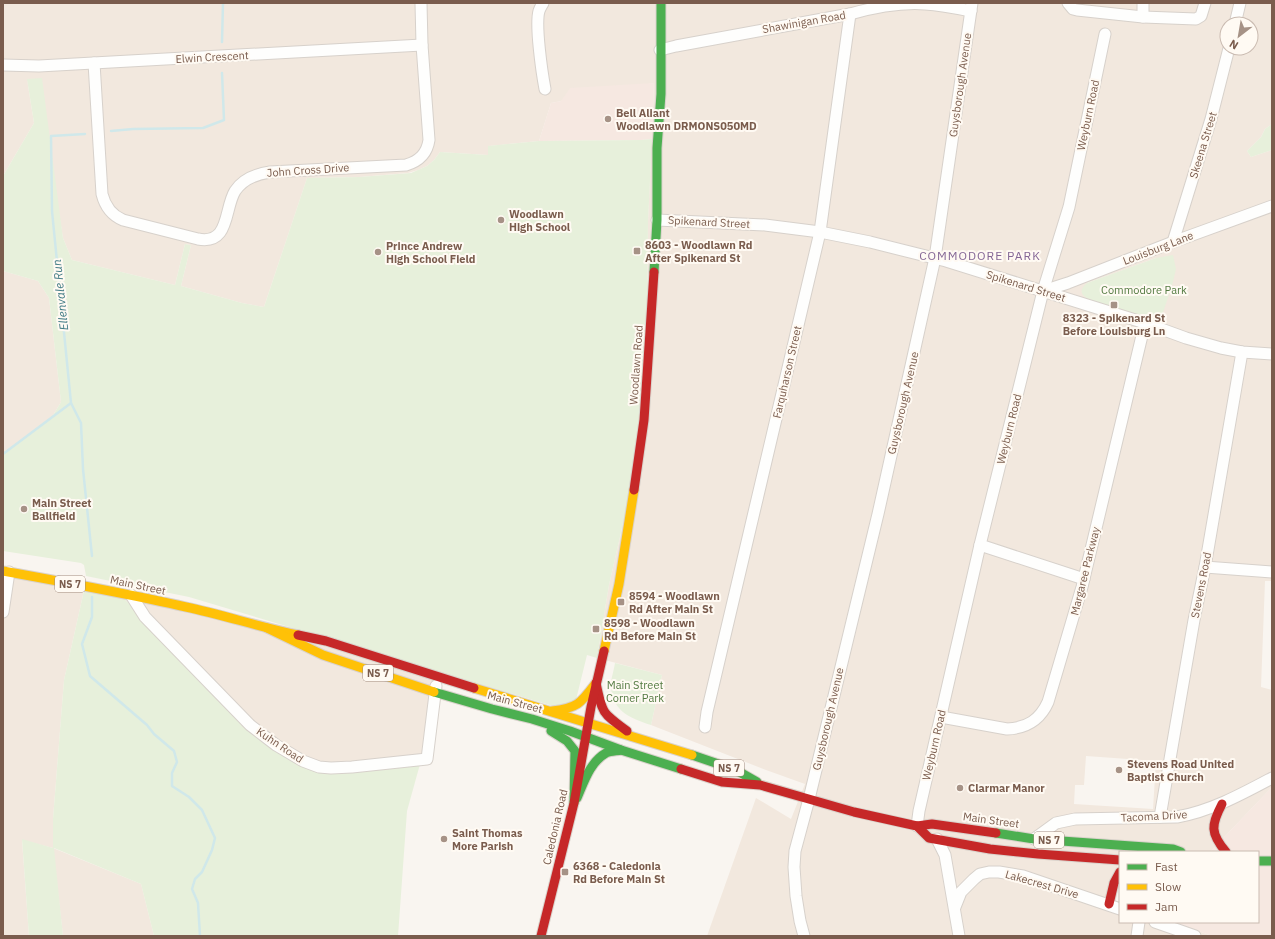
<svg xmlns="http://www.w3.org/2000/svg" width="1275" height="939" font-family="'IBM Plex Sans',sans-serif">
	<style>
		.residential { fill: #f2e8de; fill-rule: evenodd }
		.commercial { fill: #f6e8e1 }
		.green { fill: #e7f0db }
		.lines { fill: none; stroke-linecap: round; stroke-linejoin: round }
		.stream { stroke: #d0e8ea; stroke-width: 2.5 }
		.street-casing { stroke: #d7d1cb; stroke-width: 13 }
		.fast-casing { stroke: #d9d2cb; stroke-width: 11 }
		.slow-casing { stroke: #d9d2cb; stroke-width: 11 }
		.jam-casing { stroke: #d9d2cb; stroke-width: 11 }
		.street { stroke: #fefefd; stroke-width: 11 }
		.fast { stroke: #4caf50; stroke-width: 9 }
		.slow { stroke: #ffc107; stroke-width: 9 }
		.jam { stroke: #c62828; stroke-width: 9 }
		.poi-dot { fill: #a69286; stroke: #fffaf3; stroke-width: 1.5 }
		.labels { text-anchor: middle; dominant-baseline: central; stroke-width: 4; stroke-linejoin: round; paint-order: stroke }
		.shield { fill: #fffaf3; stroke: #a28b7f; stroke-width: 1 }
		.shield-label { font-size: 10px; font-weight: bold; fill: #7a5c4d }
		.street-label { font-size: 11px; fill: #7a5c4d; stroke: #fffaf3 }
		.poi-label { font-size: 11px; font-weight: bold; fill: #7a5c4d; stroke: #fffaf3; text-anchor: start }
		.park-label { font-size: 11px; fill: #537a41; stroke: #fffaf3 }
		.neighbourhood-label { font-size: 12px; letter-spacing: 1px; fill: #846695; stroke: #fffaf3 }
		.water-label { font-size: 12px; font-style: italic; fill: #437c86; stroke: #fffaf3 }
	</style>
	<rect width="100%" height="100%" fill="#f9f5f0"/>
	<g class="residential">
		<path d="M3,3H1272V124L1265,129L1261,137L1247,151L1251,157L1272,150V581H1265L1261,687L1272,690V787L1210,852H1120L1112,899L1120,902V922H1174L1212,936H707L756,798L791,819L805,784L766,770L651,725L662,675L597,658L609,585L646,423L648,222L654,83L551,103L539,141L489,146L488,155L440,152L434,160L427,166L418,170L408,173L359,177L307,178L264,307L242,303L181,286L191,245L185,244L175,285L72,260L63,238L57,201L27,79L34,123L3,176ZM1227,24H1251V48H1227ZM1156,258L1172,286L1087,283L1115,273ZM1086,756L1156,761L1153,809L1074,804L1075,785H1084Z"/>
		<polygon points="3,271 38,281 49,298 61,402 52,417 38,429 3,452"/>
		<polygon points="3,571 85,586 64,680 53,819 53,848 141,884 154,936 63,936 53,848 22,840 29,936 3,936"/>
		<polygon points="119,594 443,677 422,757 320,767 265,732"/>
	</g>
	<g class="commercial">
		<polygon points="654,83 652,139 641,140 539,141 551,103 561,101 570,88"/>
		<polygon points="1272,787 1272,936 1212,936 1174,922 1258,922 1258,852 1210,852"/>
	</g>
	<g class="green">
		<polygon points="42,78 63,238 72,260 175,285 185,244 191,245 181,286 242,303 264,307 307,178 359,177 411,173 427,166 434,160 440,152 488,155 488,146 539,141 641,140 652,139 648,222 646,423 609,585 597,658 587,655 573,712 189,597 86,576 84,565 81,563 3,551 3,452 38,429 52,417 61,402 49,298 38,281 3,271 3,176 34,123 27,79"/>
		<polygon points="1272,124 1272,150 1251,157 1247,151 1261,137 1265,129"/>
		<path d="M1173,255L1176,269L1172,286L1160,321L1094,301C1084,298 1076,292 1087,283L1156,258Z"/>
		<polygon points="85,586 119,594 265,732 320,767 422,757 407,811 398,936 154,936 141,884 54,848 63,936 29,936 22,839 53,848 53,819 64,680"/>
		<path d="M615,663L662,675L651,725C629,718 610,710 611,682C612,676 614,669 615,663Z"/>
	</g>
	<g class="lines">
		<g class="stream">
			<polyline points="222,42 223,3"/>
			<polyline points="111,131 133,129 203,128 224,120 222,73"/>
			<polyline points="71,403 81,423 83,469 92,556"/>
			<polyline points="3,454 71,403 52,211 51,136 85,134"/>
			<polyline points="92,597 92,617 82,644 90,676 147,725 154,734 174,751 177,762 172,773 172,786 189,797 202,810 215,838 212,850 202,872 195,879 192,889 198,903 200,936"/>
		</g>
		<g class="street-casing">
			<g id="street">
				<path d="M543,3C542,5 540,8 539,11C535,25 542,73 545,89"/>
				<polyline points="1068,3 1073,9 1077,10 1143,17 1196,19 1201,16 1205,3"/>
				<polyline points="1143,3 1143,17"/>
				<polyline points="1235,24 1240,3"/>
				<path d="M660,50L676,46L850,14C875,7 899,2 925,4C940,5 956,8 971,11"/>
				<path d="M94,63L102,194C105,206 111,215 123,220L198,239C230,245 224,209 235,191C243,179 256,174 270,172L406,165C419,161 427,154 429,140L422,45L421,3"/>
				<polyline points="3,65 39,66 422,45"/>
				<polyline points="657,220 765,225 820,232 870,242 946,261 1145,323 1186,338 1221,348 1242,352 1272,354"/>
				<polyline points="1173,242 1211,119 1229,48"/>
				<polyline points="1043,291 1068,283 1173,242 1272,206"/>
				<polyline points="980,545 1084,579"/>
				<polyline points="1205,567 1272,572"/>
				<polyline points="131,595 145,617 250,725 276,745 303,761 319,767 331,768 352,767 427,759 436,686"/>
				<polyline points="3,612 9,572"/>
				<path d="M941,717L1007,729C1027,728 1040,720 1048,702L1082,587L1145,323"/>
				<polyline points="705,727 707,712 820,232 850,14"/>
				<polyline points="1160,817 1194,620 1205,567 1242,352"/>
				<polyline points="917,826 919,811 980,545 1043,291 1069,207 1105,34"/>
				<polyline points="937,839 945,855 959,936"/>
				<path d="M1034,839L1056,823L1075,819L1177,817C1211,811 1242,794 1272,778"/>
				<polyline points="955,907 961,892 974,879 980,874 989,872 999,872 1023,876 1120,909"/>
				<polyline points="1155,922 1195,936"/>
				<polyline points="804,936 800,921 796,896 794,867 795,851 809,799 878,514 935,258 972,3"/>
				<polyline points="1137,936 1139,922"/>
			</g>
		</g>
		<g class="fast-casing">
			<g id="fast">
				<polyline points="654,272 657,220 657,148 661,94 661,3"/>
				<polyline points="434,692 492,709 532,719 570,731 621,750 681,769"/>
				<polyline points="551,731 567,741 575,751 574,803"/>
				<polyline points="692,755 736,770 757,782"/>
				<path d="M577,798C584,782 590,762 606,753C610,751 616,751 621,750"/>
				<polyline points="996,833 1034,839 1173,849 1181,852"/>
				<polyline points="1258,861 1272,861"/>
			</g>
		</g>
		<g class="slow-casing">
			<g id="slow">
				<path d="M3,571C64,582 125,593 186,607C223,615 260,627 298,635"/>
				<polyline points="267,628 323,655 434,692"/>
				<polyline points="604,651 619,584 634,490"/>
				<polyline points="474,688 692,755"/>
				<path d="M552,711C578,708 581,703 596,683"/>
			</g>
		</g>
		<g class="jam-casing">
			<g id="jam">
				<polyline points="634,490 644,420 654,272"/>
				<polyline points="298,635 326,641 474,688"/>
				<path d="M596,683C602,713 602,713 627,731"/>
				<polyline points="681,769 722,782 760,785 854,812 917,826 932,824 996,833"/>
				<path d="M1222,804C1211,825 1210,833 1226,852"/>
				<polyline points="917,826 929,838 990,849 1038,854 1120,860"/>
				<polyline points="1109,904 1114,883 1120,872"/>
				<polyline points="541,936 574,803 591,707 604,651"/>
			</g>
		</g>
		<use href="#street" class="street"/>
		<use href="#fast" class="fast"/>
		<use href="#slow" class="slow"/>
		<use href="#jam" class="jam"/>
	</g>
	<g class="poi-dot">
		<circle cx="608" cy="119" r="4"/>
		<circle cx="501" cy="220" r="4"/>
		<rect x="633" y="247" width="8" height="8" rx="2"/>
		<circle cx="378" cy="252" r="4"/>
		<rect x="1110" y="301" width="8" height="8" rx="2"/>
		<circle cx="24" cy="509" r="4"/>
		<rect x="617" y="598" width="8" height="8" rx="2"/>
		<rect x="592" y="625" width="8" height="8" rx="2"/>
		<circle cx="1119" cy="770" r="4"/>
		<circle cx="960" cy="788" r="4"/>
		<circle cx="444" cy="839" r="4"/>
		<rect x="561" y="868" width="8" height="8" rx="2"/>
	</g>
	<g class="labels">
		<g class="shield">
			<rect x="55" y="576" width="30" height="16" rx="3"/>
			<rect x="363" y="665" width="30" height="16" rx="3"/>
			<rect x="714" y="760" width="30" height="16" rx="3"/>
			<rect x="1034" y="832" width="30" height="16" rx="3"/>
		</g>
		<g class="shield-label">
			<text x="70" y="584">NS 7</text>
			<text x="378" y="673">NS 7</text>
			<text x="729" y="768">NS 7</text>
			<text x="1049" y="840">NS 7</text>
		</g>
		<g class="street-label">
			<text transform="translate(804 22) rotate(-10)">Shawinigan Road</text>
			<text transform="translate(212 57) rotate(-3)">Elwin Crescent</text>
			<text transform="translate(960 85) rotate(-82)">Guysborough Avenue</text>
			<text transform="translate(1088 115) rotate(-78)">Weyburn Road</text>
			<text transform="translate(1203 145) rotate(-73)">Skeena Street</text>
			<text transform="translate(308 170) rotate(-4)">John Cross Drive</text>
			<text transform="translate(709 222) rotate(3)">Spikenard Street</text>
			<text transform="translate(1158 248) rotate(-21)">Louisburg Lane</text>
			<text transform="translate(1026 286) rotate(17)">Spikenard Street</text>
			<text transform="translate(636 365) rotate(-86)">Woodlawn Road</text>
			<text transform="translate(787 372) rotate(-77)">Farquharson Street</text>
			<text transform="translate(903 403) rotate(-77)">Guysborough Avenue</text>
			<text transform="translate(1009 429) rotate(-76)">Weyburn Road</text>
			<text transform="translate(1085 571) rotate(-76)">Margaree Parkway</text>
			<text transform="translate(138 585) rotate(12)">Main Street</text>
			<text transform="translate(1201 585) rotate(-79)">Stevens Road</text>
			<text transform="translate(515 702) rotate(15)">Main Street</text>
			<text transform="translate(828 719) rotate(-77)">Guysborough Avenue</text>
			<text transform="translate(280 745) rotate(34)">Kuhn Road</text>
			<text transform="translate(934 745) rotate(-77)">Weyburn Road</text>
			<text transform="translate(1154 816) rotate(-3)">Tacoma Drive</text>
			<text transform="translate(991 820) rotate(8)">Main Street</text>
			<text transform="translate(555 827) rotate(-77)">Caledonia Road</text>
			<text transform="translate(1042 884) rotate(16)">Lakecrest Drive</text>
		</g>
		<g class="poi-label">
			<text x="616" y="113">Bell Aliant<tspan x="616" dy="13">Woodlawn DRMONS050MD</tspan></text>
			<text x="509" y="214">Woodlawn<tspan x="509" dy="13">High School</tspan></text>
			<text x="645" y="245">8603 - Woodlawn Rd<tspan x="645" dy="13">After Spikenard St</tspan></text>
			<text x="386" y="246">Prince Andrew<tspan x="386" dy="13">High School Field</tspan></text>
			<text x="1114" y="318" text-anchor="middle">8323 - Spikenard St<tspan x="1114" dy="13">Before Louisburg Ln</tspan></text>
			<text x="32" y="503">Main Street<tspan x="32" dy="13">Ballfield</tspan></text>
			<text x="629" y="596">8594 - Woodlawn<tspan x="629" dy="13">Rd After Main St</tspan></text>
			<text x="604" y="623">8598 - Woodlawn<tspan x="604" dy="13">Rd Before Main St</tspan></text>
			<text x="1127" y="764">Stevens Road United<tspan x="1127" dy="13">Baptist Church</tspan></text>
			<text x="968" y="788">Clarmar Manor</text>
			<text x="452" y="833">Saint Thomas<tspan x="452" dy="13">More Parish</tspan></text>
			<text x="573" y="866">6368 - Caledonia<tspan x="573" dy="13">Rd Before Main St</tspan></text>
		</g>
		<g class="park-label">
			<text x="1144" y="290">Commodore Park</text>
			<text x="635" y="685">Main Street<tspan x="635" dy="13">Corner Park</tspan></text>
		</g>
		<g class="neighbourhood-label">
			<text x="980" y="255">COMMODORE PARK</text>
		</g>
		<g class="water-label">
			<text transform="translate(60 295) rotate(-96)">Ellenvale Run</text>
		</g>
	</g>
	<rect width="1275" height="939" fill="none" stroke="#7a5c4d" stroke-width="8"/>
	<rect x="1119" y="851" width="140" height="72" fill="#fffaf3" stroke="#cabbb1"/>
	<rect x="1127" y="864" width="20" height="6" fill="#4caf50" stroke="#cabbb1"/>
	<text x="1155" y="871" font-size="12" fill="#7a5c4d">Fast</text>
	<rect x="1127" y="884" width="20" height="6" fill="#ffc107" stroke="#cabbb1"/>
	<text x="1155" y="891" font-size="12" fill="#7a5c4d">Slow</text>
	<rect x="1127" y="904" width="20" height="6" fill="#c62828" stroke="#cabbb1"/>
	<text x="1155" y="911" font-size="12" fill="#7a5c4d">Jam</text>
	<g transform="translate(1239 36) rotate(211)"><circle r="19" fill="#fffaf3" stroke="#cabbb1"/>
	<path d="M0-3L7 15L0 10L-7 15Z" fill="#a69286"/>
	<text y="-6" font-size="11" font-weight="bold" text-anchor="middle" fill="#7a5c4d">N</text>
	</g>
</svg>
